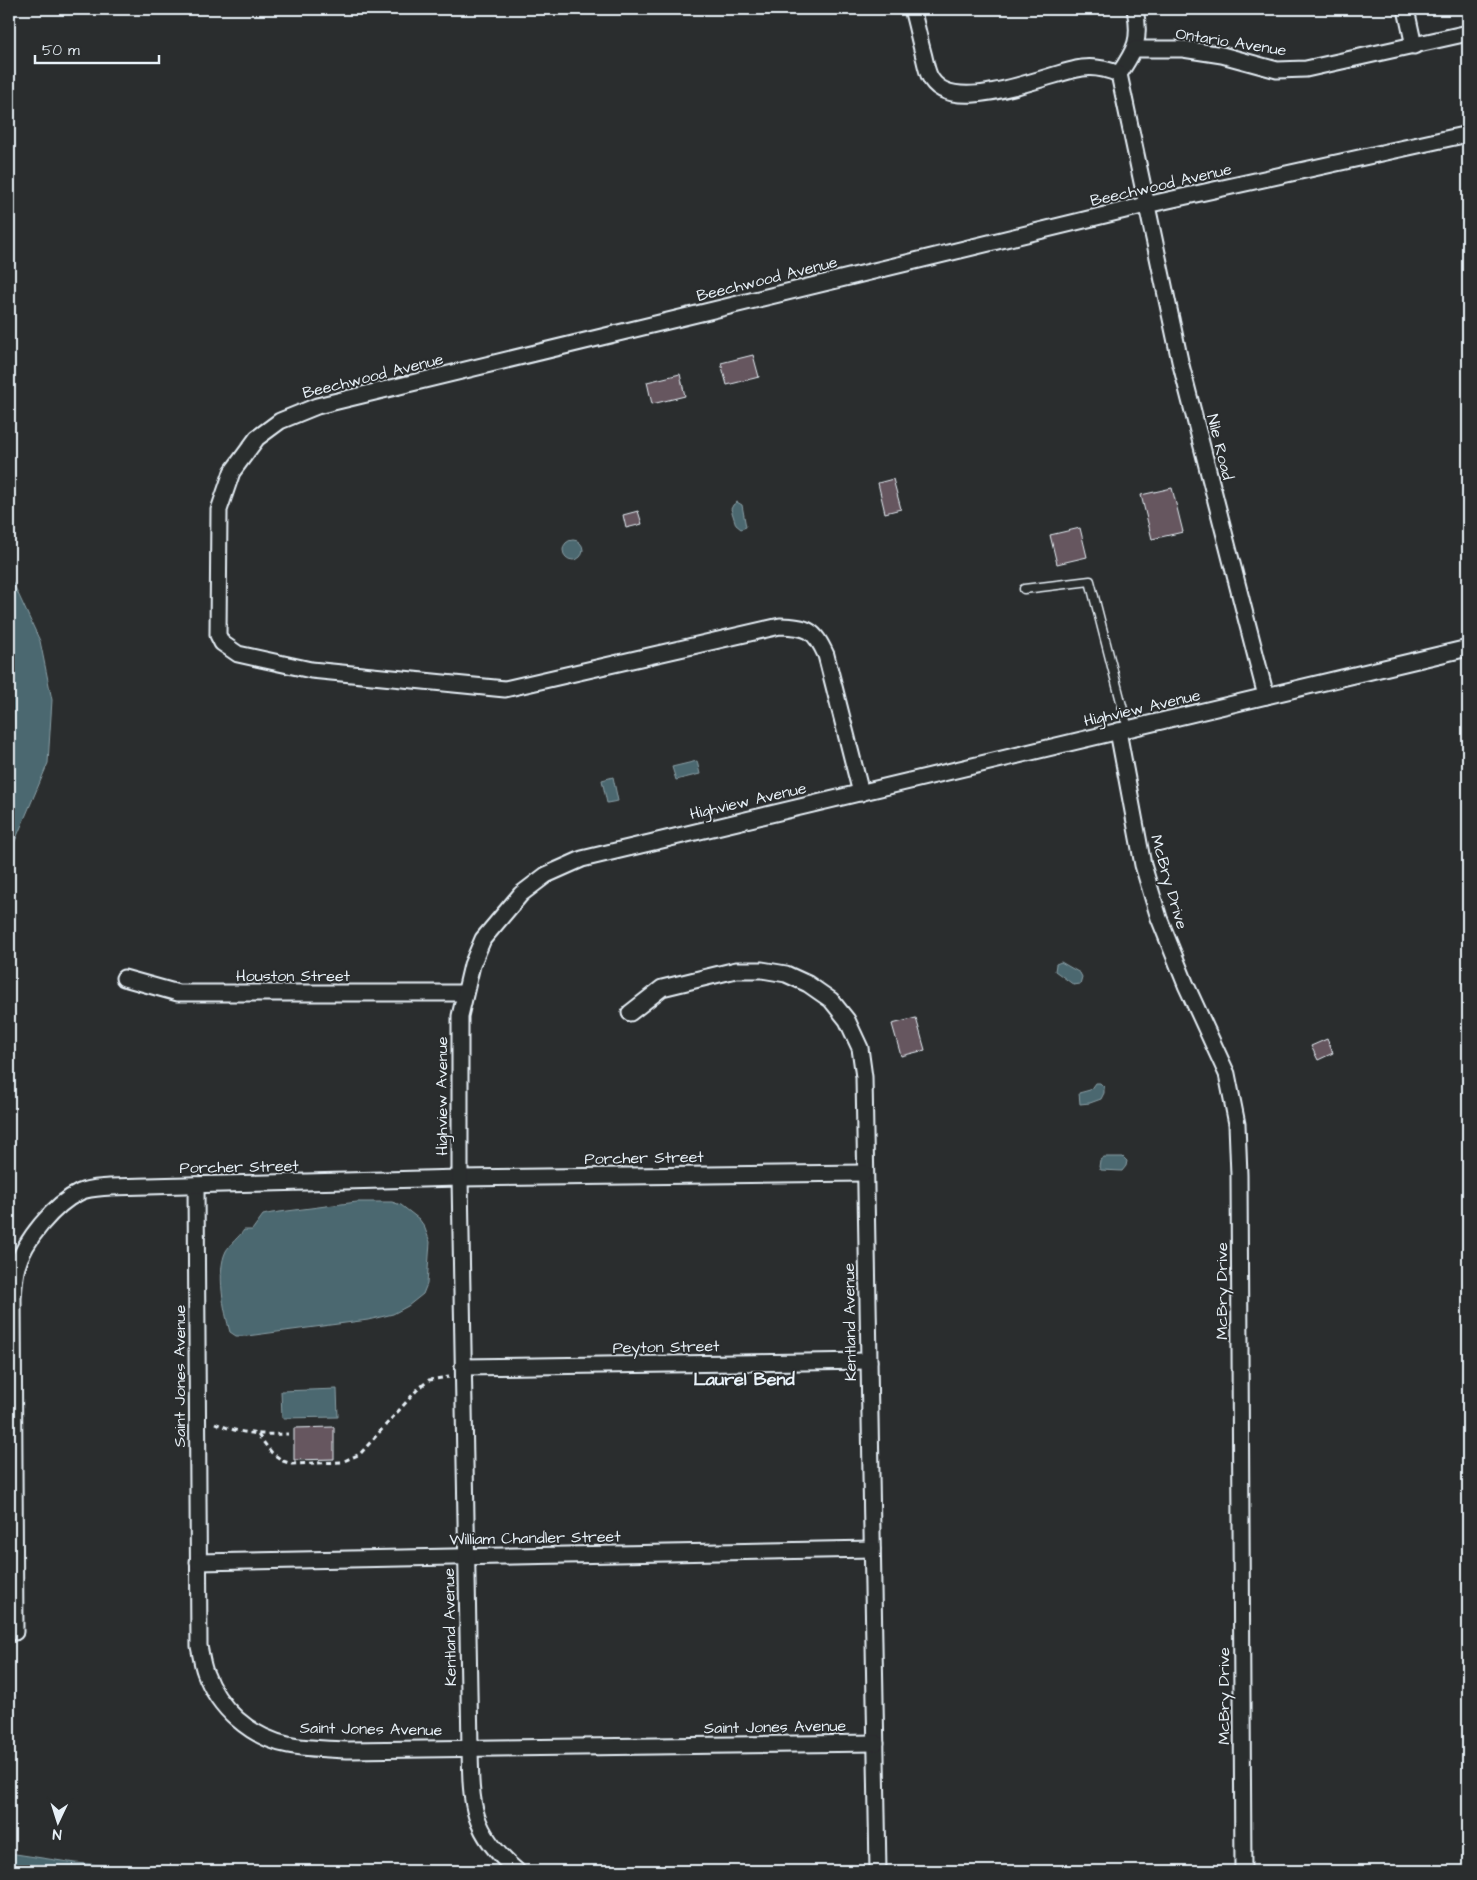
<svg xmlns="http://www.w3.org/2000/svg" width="1477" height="1880" font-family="'Architects Daughter',sans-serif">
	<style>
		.water { fill: #4c6870; stroke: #8a9fa6 }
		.building { fill: #66565f; stroke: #e8f1f8 }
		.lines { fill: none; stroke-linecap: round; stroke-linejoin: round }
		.lane-casing { stroke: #e8f1f8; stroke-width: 11 }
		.street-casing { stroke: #e8f1f8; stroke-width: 19 }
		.path { stroke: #e8f1f8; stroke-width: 3; stroke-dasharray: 5 4; stroke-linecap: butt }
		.lane { stroke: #2a2d2e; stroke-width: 8 }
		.street { stroke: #2a2d2e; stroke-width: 15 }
		.labels { text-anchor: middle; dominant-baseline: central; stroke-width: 4; stroke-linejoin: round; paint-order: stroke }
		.street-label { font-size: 16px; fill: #e8f1f8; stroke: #2a2d2e }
		.neighbourhood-label { font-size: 18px; font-weight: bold; fill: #e8f1f8; stroke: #2a2d2e }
	</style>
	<rect width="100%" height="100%" fill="#2a2d2e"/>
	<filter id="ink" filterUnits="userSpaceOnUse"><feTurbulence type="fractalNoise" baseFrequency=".02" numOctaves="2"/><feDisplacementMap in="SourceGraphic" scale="10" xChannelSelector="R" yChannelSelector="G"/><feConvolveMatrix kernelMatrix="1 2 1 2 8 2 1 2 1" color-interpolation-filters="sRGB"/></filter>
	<g filter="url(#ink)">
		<g class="water">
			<polygon points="737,502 742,505 746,527 741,529 736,525 731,509 733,505"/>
			<circle cx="573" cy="550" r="10"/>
			<polygon points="9,574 40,641 52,700 48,763 9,855"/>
			<polygon points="697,761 700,774 676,780 672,767"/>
			<polygon points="613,777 618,801 607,803 602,780"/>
			<polygon points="1061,962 1080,973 1082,977 1080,984 1074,985 1055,971 1056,964"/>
			<polygon points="1095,1083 1100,1083 1104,1087 1104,1093 1101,1099 1090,1103 1080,1104 1079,1093 1090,1090"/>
			<polygon points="1104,1157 1123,1157 1127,1161 1126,1166 1122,1171 1101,1170 1099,1167 1100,1160"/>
			<path d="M357,1202H392L401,1205L419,1219L424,1226L430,1242L427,1284L423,1294L408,1306L393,1314L368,1320L247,1336H236L230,1332C224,1311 216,1271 226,1251C230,1244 239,1237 244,1230H252L263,1215L272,1213Z"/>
			<polygon points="337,1389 338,1417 282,1418 281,1391"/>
			<polygon points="9,1853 75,1863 184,1871 9,1871"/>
		</g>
		<g class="building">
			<polygon points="753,355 759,377 727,385 721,363"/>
			<polygon points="680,374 685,396 652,404 647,382"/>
			<polygon points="893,479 901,509 885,513 878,483"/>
			<polygon points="1172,488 1183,532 1152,539 1141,495"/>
			<polygon points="638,511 642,524 626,528 623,515"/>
			<polygon points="1080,528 1087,557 1057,564 1050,535"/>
			<polygon points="916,1018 925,1050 901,1056 892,1024"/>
			<polygon points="1327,1039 1333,1053 1318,1060 1311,1046"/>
			<polygon points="334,1427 334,1459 294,1460 294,1428"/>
		</g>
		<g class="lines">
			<g class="lane-casing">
				<polyline id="lane" points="1024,589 1090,581 1128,729"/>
			</g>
			<g class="street-casing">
				<g id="street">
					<path d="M912,9C916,23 919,38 923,53C925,60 926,68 929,75C948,120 1048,73 1082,68C1095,66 1107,69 1119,74C1136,49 1141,39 1135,9"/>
					<polyline points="1406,9 1414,46"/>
					<polyline points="1135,49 1183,49 1222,55 1277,70 1306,69 1468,33"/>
					<polyline points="1119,74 1180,361 1266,696"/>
					<polyline points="1118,731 1143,865 1159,918 1186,985 1227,1074 1237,1124 1239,1175 1243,1871"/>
					<path d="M861,793L826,655C814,629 808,627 780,626L505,689L311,670L238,654L222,643L218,635L219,510L232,472L257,438L280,421L317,406L1146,205L1468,134"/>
					<polyline points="124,978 178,993 464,993"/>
					<polyline points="630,1013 662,988 736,970 762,970 786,974 808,984 831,1000 847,1020 860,1048 864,1077 878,1871"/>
					<path d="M196,1185L199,1646C201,1655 202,1664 205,1672C218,1708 250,1737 288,1745C307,1749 329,1749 349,1750L876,1743"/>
					<polyline points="463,1367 869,1361"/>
					<polyline points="198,1562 872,1549"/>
					<path d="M15,1632L13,1298C14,1288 14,1277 17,1267C24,1241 54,1204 80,1192C89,1188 101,1188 110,1187L460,1178L864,1173"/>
					<path d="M517,1871C471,1832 471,1805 470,1748L460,1178V1016L472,965L483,939L521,894L546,875L582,859L1468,648"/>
				</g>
			</g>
			<g class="path">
				<path d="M215,1423C239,1434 262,1435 288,1434"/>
				<polyline points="258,1435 272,1453 283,1461 292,1464 342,1462 360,1454 417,1390 429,1380 449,1377"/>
			</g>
			<use href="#lane" class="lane"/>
			<use href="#street" class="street"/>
		</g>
	</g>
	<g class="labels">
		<g class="street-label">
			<text transform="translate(1231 42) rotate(9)">Ontario Avenue</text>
			<text transform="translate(1161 185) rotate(-13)">Beechwood Avenue</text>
			<text transform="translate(767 279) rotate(-14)">Beechwood Avenue</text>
			<text transform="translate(373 376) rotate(-14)">Beechwood Avenue</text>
			<text transform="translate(1220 447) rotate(76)">Nile Road</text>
			<text transform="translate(1142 708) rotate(-13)">Highview Avenue</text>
			<text transform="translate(748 801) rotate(-13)">Highview Avenue</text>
			<text transform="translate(1169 882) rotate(74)">McBry Drive</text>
			<text x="293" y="976">Houston Street</text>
			<text transform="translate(442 1096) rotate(-90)">Highview Avenue</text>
			<text transform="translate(644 1158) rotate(-1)">Porcher Street</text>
			<text transform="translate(239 1167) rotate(-1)">Porcher Street</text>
			<text transform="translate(1222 1291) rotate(-90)">McBry Drive</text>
			<text transform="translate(850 1322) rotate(-91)">Kentland Avenue</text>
			<text transform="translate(666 1347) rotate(-1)">Peyton Street</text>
			<text transform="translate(180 1376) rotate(-90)">Saint Jones Avenue</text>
			<text transform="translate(535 1538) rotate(-1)">William Chandler Street</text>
			<text transform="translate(450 1627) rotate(-91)">Kentland Avenue</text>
			<text transform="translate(1224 1696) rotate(-90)">McBry Drive</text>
			<text transform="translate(775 1727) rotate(-1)">Saint Jones Avenue</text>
			<text transform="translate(371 1729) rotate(1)">Saint Jones Avenue</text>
		</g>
		<g class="neighbourhood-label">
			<text x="744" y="1379">Laurel Bend</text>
		</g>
	</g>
	<rect width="1477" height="1880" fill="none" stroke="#2a2d2e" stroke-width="30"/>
	<rect x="15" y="15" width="1447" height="1850" fill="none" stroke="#e8f1f8" stroke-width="2" filter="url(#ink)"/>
	<g transform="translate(58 1822) rotate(184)" stroke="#2a2d2e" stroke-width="4" paint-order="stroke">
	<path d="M0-4L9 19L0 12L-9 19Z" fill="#e8f1f8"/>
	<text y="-8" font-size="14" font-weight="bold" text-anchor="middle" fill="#e8f1f8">N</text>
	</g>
	<path d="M35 55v8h124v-8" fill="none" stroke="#e8f1f8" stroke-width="2.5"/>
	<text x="42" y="55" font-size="15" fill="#e8f1f8" stroke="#2a2d2e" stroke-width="4" paint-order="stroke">50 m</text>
</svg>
